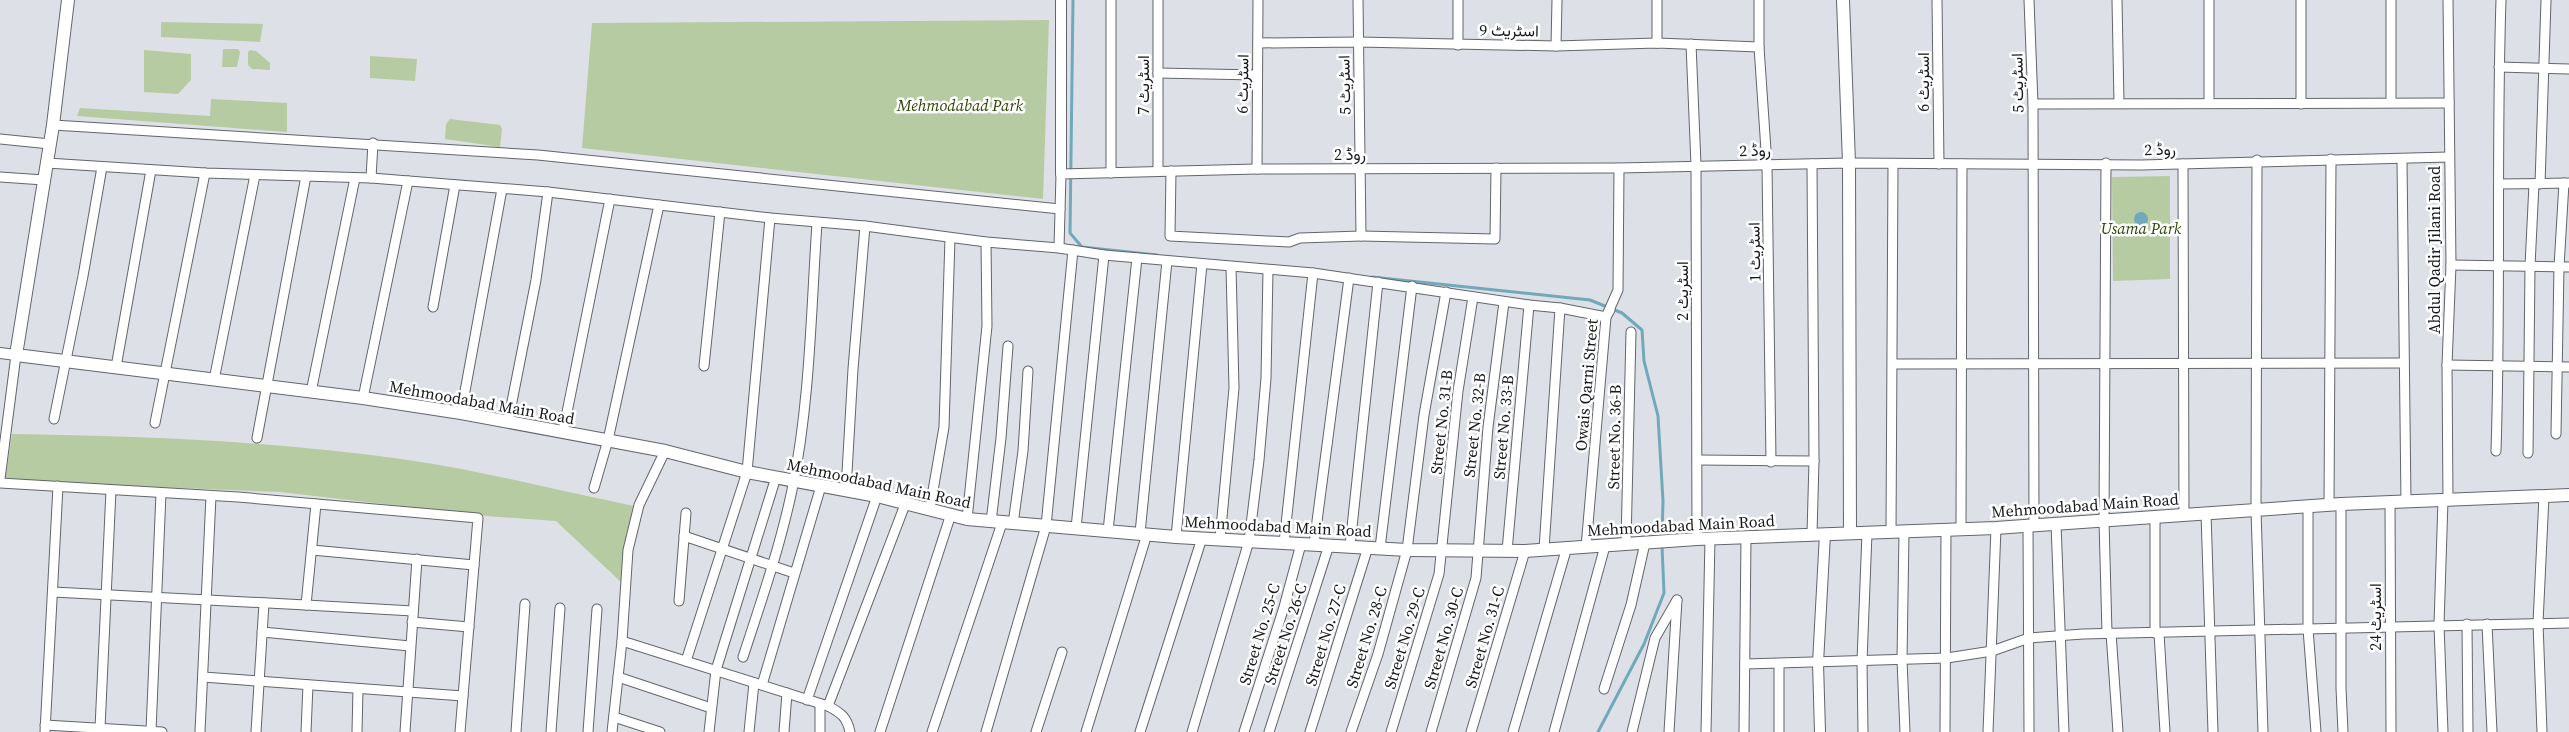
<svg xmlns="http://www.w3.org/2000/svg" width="2569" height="732" font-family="'Source Serif 4',Vazirmatn,serif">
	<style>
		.green { fill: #b6cba1 }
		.water { fill: #71a8ba }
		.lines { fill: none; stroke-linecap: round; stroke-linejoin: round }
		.stream { stroke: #71a8ba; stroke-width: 3 }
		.minor-casing { stroke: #62656b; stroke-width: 11 }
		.tertiary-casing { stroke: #62656b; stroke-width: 12 }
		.secondary-casing { stroke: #62656b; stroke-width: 14 }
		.minor { stroke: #fff; stroke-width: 9 }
		.tertiary { stroke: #fff; stroke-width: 10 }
		.secondary { stroke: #fff; stroke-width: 12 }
		.labels { text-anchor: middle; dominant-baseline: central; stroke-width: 5; stroke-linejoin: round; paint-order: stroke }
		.street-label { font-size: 16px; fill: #17181b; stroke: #fff }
		.park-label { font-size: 16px; font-style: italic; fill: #2c4604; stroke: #fff }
	</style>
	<rect width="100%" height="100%" fill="#dde1e7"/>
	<g class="green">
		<polygon points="1049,20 1043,199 582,148 592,23"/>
		<polygon points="161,22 263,24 260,42 161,37"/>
		<polygon points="223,49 238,49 240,52 237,67 222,67"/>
		<polygon points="144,50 191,54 191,80 178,94 144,92"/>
		<polygon points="250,50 256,51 270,63 270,70 252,69 248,65 248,52"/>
		<polygon points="370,56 417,59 415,81 370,78"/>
		<polygon points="211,99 287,103 287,132 77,116 80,108 210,116"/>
		<polygon points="450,119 500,125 502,129 500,147 445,139 446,124"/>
		<polygon points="2170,176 2170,279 2113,281 2112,177"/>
		<path d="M12,434C144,436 277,441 408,460C484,471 559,491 634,506L623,553L622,583L556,521L487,516L280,492L5,481Z"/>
	</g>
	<circle class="water" cx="2141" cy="219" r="7"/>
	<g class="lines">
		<g class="stream">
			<polyline points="1073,0 1070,233 1082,247 1157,255"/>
			<polyline points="1372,277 1590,300 1622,313 1642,330 1644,361 1658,416 1663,501 1662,539"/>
			<polyline points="1598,732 1644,644 1664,593 1662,546"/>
		</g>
		<g class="minor-casing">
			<g id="minor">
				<polyline points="1111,0 1111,173"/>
				<polyline points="1458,0 1458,45"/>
				<polyline points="1657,0 1657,43"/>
				<polyline points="1759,0 1759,47 1767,165 1771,462"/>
				<polyline points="1937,0 1939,164"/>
				<polyline points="2029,0 2033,104 2034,525"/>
				<polyline points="2117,0 2119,103"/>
				<polyline points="2209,0 2209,103"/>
				<polyline points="2301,0 2301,104"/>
				<polyline points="2391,0 2391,102"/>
				<polyline points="1258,43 1358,42 1556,46 1657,43 1759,47"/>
				<polyline points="1691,44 1696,165 1697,539"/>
				<polyline points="1556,46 1557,0"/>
				<polyline points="2499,67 2569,69"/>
				<polyline points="1158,73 1257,75"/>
				<polyline points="2033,104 2449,103"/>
				<polyline points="53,125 538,155 1060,209"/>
				<polyline points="0,139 50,144"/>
				<polyline points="2257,160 2256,510 2263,732"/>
				<polyline points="2402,160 2406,502"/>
				<polyline points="47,163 205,173 371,178 548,192 770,218 865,226 986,242 1059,248 1104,255 1313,273 1529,305 1560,308 1606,317 1610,310"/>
				<polyline points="2106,163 2104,521 2107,633"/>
				<polyline points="2183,164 2184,515"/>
				<polyline points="1257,169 1258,0"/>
				<polyline points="1158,170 1158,0"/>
				<polyline points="1171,171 1170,236 1289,242 1300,238 1361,236 1358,0"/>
				<polyline points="0,177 44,180"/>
				<polyline points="371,178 373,143"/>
				<polyline points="2499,184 2569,183"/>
				<polyline points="2540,184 2546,0"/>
				<polyline points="1361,236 1495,239 1496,168"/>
				<polyline points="1059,248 1061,174 1257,169 1619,168 1849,163 2141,165 2449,157"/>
				<polyline points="2451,265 2569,267"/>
				<polyline points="433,307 455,185"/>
				<polyline points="1893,364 2404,363"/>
				<polyline points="2447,365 2569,367"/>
				<polyline points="704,366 720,212"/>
				<polyline points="116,367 151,170"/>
				<polyline points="214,380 255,175"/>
				<polyline points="311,392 355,178"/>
				<polyline points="363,398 408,181"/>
				<polyline points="461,413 502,189"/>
				<polyline points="54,419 83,276 102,167"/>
				<polyline points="508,422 536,280 548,192"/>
				<polyline points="155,423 205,173"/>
				<polyline points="563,432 610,199"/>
				<polyline points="2556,434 2559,267 2564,183"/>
				<polyline points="257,438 306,176"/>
				<path d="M2496,451C2501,301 2496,150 2501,0"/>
				<polyline points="2528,453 2530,266 2534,184"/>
				<polyline points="1698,460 1814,461"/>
				<polyline points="0,479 16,355"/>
				<polyline points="0,483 238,497 478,518 460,732"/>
				<polyline points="594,488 608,440 659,205"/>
				<polyline points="846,490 853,369 865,226"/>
				<polyline points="2448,500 2447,365 2451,265 2448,0"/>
				<polyline points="2390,502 2391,732"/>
				<polyline points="2341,504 2341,688 2343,732"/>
				<polyline points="2329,505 2331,159"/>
				<polyline points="2308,506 2308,629 2316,732"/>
				<polyline points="930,508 944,427 950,238"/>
				<polyline points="2206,513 2213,732"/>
				<polyline points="2155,517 2155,633"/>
				<polyline points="967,519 987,326 986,242"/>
				<polyline points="991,522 1001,438 1008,346"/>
				<polyline points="1013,524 1023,451 1028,371"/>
				<polyline points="2056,524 2064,732"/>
				<polyline points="2028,526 2029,732"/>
				<polyline points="1076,528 1104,255"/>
				<polyline points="1961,529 1962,164"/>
				<polyline points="1108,531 1137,258"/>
				<polyline points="1891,532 1893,164"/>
				<polyline points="1904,532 1902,660 1905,732"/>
				<polyline points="1140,533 1167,261"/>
				<polyline points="1812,534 1814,461 1812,164"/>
				<polyline points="684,536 794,573"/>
				<polyline points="1176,537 1202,264"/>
				<polyline points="1220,539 1234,388 1231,267"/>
				<polyline points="1284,543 1313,273"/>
				<polyline points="1626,543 1631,332"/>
				<polyline points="1314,544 1349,278"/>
				<polyline points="1350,546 1378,282"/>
				<polyline points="1586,547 1606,317 1618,290 1619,168"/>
				<polyline points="1380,548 1412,286"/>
				<polyline points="1544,549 1560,308"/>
				<polyline points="312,550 474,565"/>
				<polyline points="1507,551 1529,305"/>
				<polyline points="53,592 306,605 316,504"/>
				<polyline points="679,601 686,513"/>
				<polyline points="306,605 413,611"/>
				<polyline points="412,622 469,627"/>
				<polyline points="2467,624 2468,732"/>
				<polyline points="2487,624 2492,732"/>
				<polyline points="262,632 410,646"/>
				<polyline points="2111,633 2118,732"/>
				<polyline points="2159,633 2165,732"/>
				<path d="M622,641L828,706C841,713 847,717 850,732"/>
				<path d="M743,657C761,602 780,547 792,490C810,403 811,312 817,223"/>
				<polyline points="686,661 747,472 770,218"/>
				<polyline points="1745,664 1947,658 1992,651 2029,638 2083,634 2569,623"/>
				<polyline points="1779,664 1779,732"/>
				<polyline points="203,677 463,696"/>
				<polyline points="618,677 711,708"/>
				<polyline points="762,685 821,486"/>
				<polyline points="1604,689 1631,605 1645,543"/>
				<polyline points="807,700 877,496"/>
				<polyline points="828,706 906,502"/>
				<polyline points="614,717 660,732"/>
				<polyline points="45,725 162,732"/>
				<polyline points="100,728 111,490"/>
				<polyline points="151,731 161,493"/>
				<polyline points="45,732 58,486"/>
				<polyline points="200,732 211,496"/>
				<polyline points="256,732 264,603"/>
				<polyline points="306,732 308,685"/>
				<polyline points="357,732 358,689"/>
				<polyline points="405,732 417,559"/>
				<polyline points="516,732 525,604"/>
				<polyline points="551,732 560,608"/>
				<polyline points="588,732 597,609"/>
				<polyline points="612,732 622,641 628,550 639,505 665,451"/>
				<polyline points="709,732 716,670 776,477"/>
				<polyline points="749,732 754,683"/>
				<polyline points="784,732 787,693"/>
				<polyline points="820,732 820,704"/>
				<polyline points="880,732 951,514"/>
				<polyline points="932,732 1002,523"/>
				<polyline points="986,732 1046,526 1073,250"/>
				<polyline points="1036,732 1062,652"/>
				<polyline points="1086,732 1147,534"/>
				<polyline points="1140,732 1202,538"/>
				<polyline points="1192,732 1249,541 1259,460 1266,378 1268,270"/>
				<polyline points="1244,732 1284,607 1301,544"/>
				<polyline points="1269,732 1329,545"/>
				<polyline points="1310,732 1368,547"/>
				<polyline points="1351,732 1378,654 1407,550 1424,415 1446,292"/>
				<polyline points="1391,732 1439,574 1458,391 1473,297"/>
				<polyline points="1431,732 1476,578 1488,427 1504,302"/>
				<polyline points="1471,732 1525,551"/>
				<polyline points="1513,732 1567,547"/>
				<polyline points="1554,732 1605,546"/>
				<polyline points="1632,732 1655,638 1677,600"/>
				<polyline points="1669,732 1677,600"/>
				<polyline points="1706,732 1710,538"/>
				<polyline points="1744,732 1746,537"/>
				<polyline points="1863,732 1862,661 1867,533"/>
				<polyline points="1945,732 1946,530"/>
				<polyline points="1988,732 1996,528"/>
				<polyline points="2443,732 2439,625 2443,500"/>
				<polyline points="2542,732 2538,623 2544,496"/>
			</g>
		</g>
		<g class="tertiary-casing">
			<g id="tertiary">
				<polyline points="1061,174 1061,0"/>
				<polyline points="0,353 16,355"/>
				<polyline points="1820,732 1818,663 1825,534"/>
			</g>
		</g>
		<g class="secondary-casing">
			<g id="secondary">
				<polyline points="68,0 53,125 16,355 363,398 461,413 665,451 747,472 877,496 967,519 1176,537 1407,550 1525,551 1697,539 1996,528 2341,504 2569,495"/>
				<polyline points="1843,0 1849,163 1850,533"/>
			</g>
		</g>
		<use href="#minor" class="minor"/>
		<use href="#tertiary" class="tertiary"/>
		<use href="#secondary" class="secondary"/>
	</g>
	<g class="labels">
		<g class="street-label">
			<text transform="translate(1509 30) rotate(1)">اسٹریٹ 9</text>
			<text transform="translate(1923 82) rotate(-90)">اسٹریٹ 6</text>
			<text transform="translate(2017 83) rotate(-91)">اسٹریٹ 5</text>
			<text transform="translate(1242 84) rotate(-89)">اسٹریٹ 6</text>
			<text transform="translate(1143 85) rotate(-90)">اسٹریٹ 7</text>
			<text transform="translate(1344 85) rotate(-91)">اسٹریٹ 5</text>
			<text transform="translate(2160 149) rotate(-1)">روڈ 2</text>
			<text transform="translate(1755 150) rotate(-1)">روڈ 2</text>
			<text x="1350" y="154">روڈ 2</text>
			<text transform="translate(2434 250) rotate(-90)">Abdul Qadir Jilani Road</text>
			<text transform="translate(1754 252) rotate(-91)">اسٹریٹ 1</text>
			<text transform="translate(1682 291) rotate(-90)">اسٹریٹ 2</text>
			<text transform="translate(1586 385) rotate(-85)">Owais Qarni Street</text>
			<text transform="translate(482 402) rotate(10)">Mehmoodabad Main Road</text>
			<text transform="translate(1441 422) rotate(-84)">Street No. 31-B</text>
			<text transform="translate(1474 425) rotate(-84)">Street No. 32-B</text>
			<text transform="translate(1503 427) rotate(-85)">Street No. 33-B</text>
			<text transform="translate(1614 437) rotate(-89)">Street No. 36-B</text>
			<text transform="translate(879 483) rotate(12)">Mehmoodabad Main Road</text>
			<text transform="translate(2085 505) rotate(-4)">Mehmoodabad Main Road</text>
			<text transform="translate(1681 525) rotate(-3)">Mehmoodabad Main Road</text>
			<text transform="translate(1278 526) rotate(3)">Mehmoodabad Main Road</text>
			<text transform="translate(2375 617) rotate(-90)">اسٹریٹ 24</text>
			<text transform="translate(1259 634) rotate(-73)">Street No. 25-C</text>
			<text transform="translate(1285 634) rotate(-72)">Street No. 26-C</text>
			<text transform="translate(1325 635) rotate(-73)">Street No. 27-C</text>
			<text transform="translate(1366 637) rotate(-73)">Street No. 28-C</text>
			<text transform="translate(1484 637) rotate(-74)">Street No. 31-C</text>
			<text transform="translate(1404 638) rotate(-73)">Street No. 29-C</text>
			<text transform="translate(1443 638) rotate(-74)">Street No. 30-C</text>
		</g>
		<g class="park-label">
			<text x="960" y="105">Mehmodabad Park</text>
			<text x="2141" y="228">Usama Park</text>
		</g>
	</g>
</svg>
